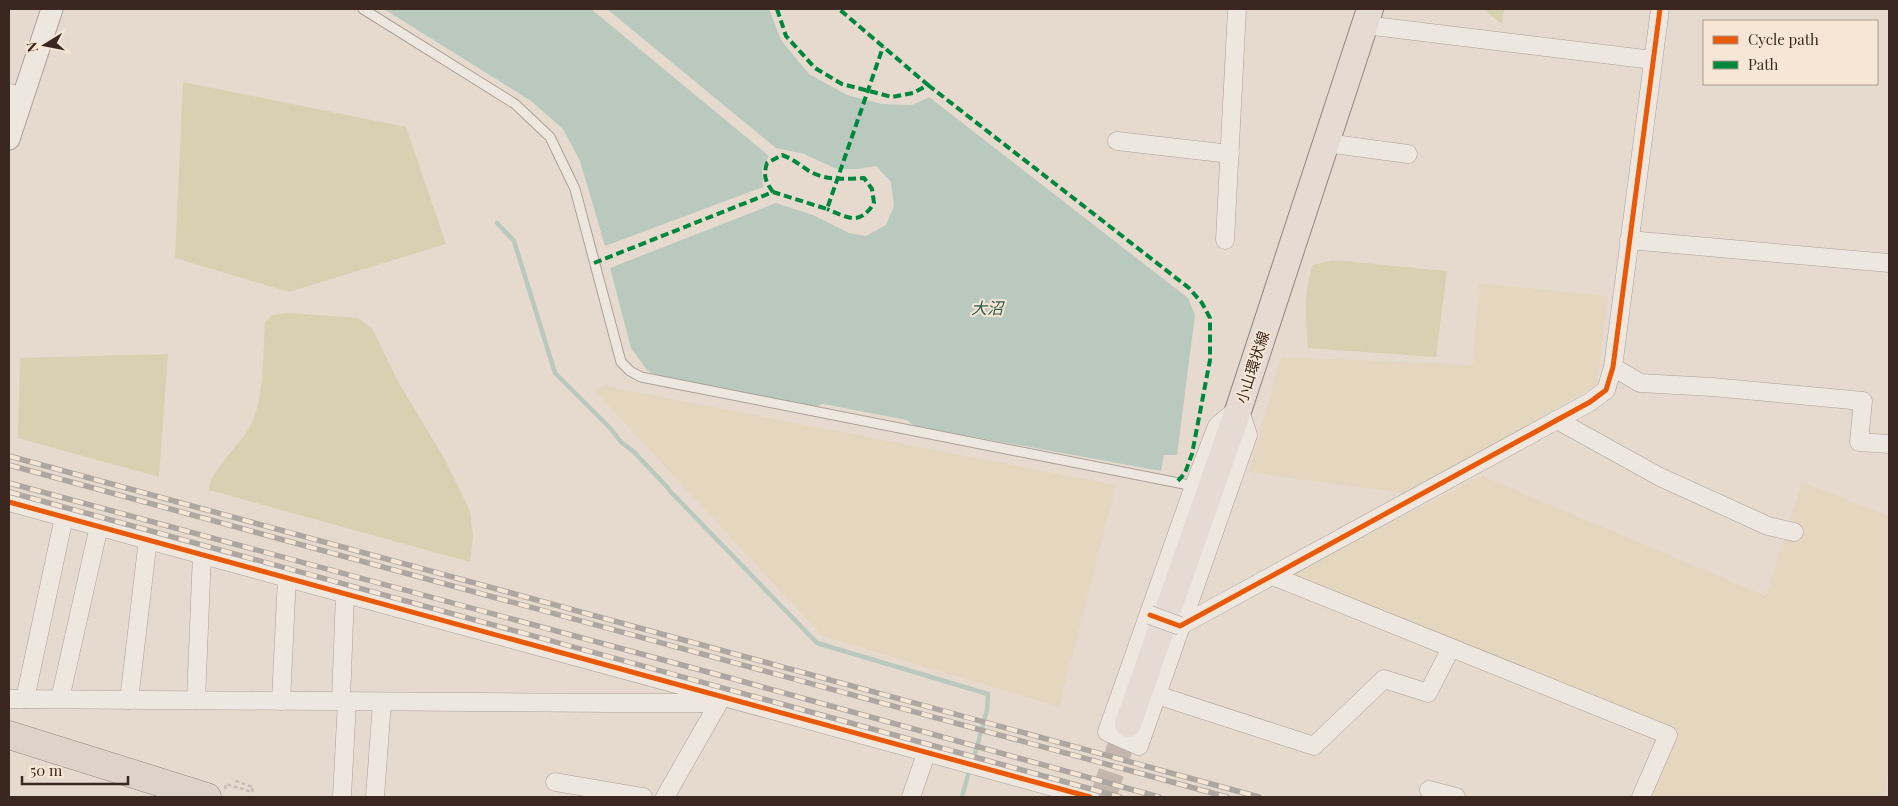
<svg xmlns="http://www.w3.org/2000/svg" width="1898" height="806" font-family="'Playfair Display','Noto Sans JP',serif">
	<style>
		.farmland { fill: #e5d6c0 }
		.green { fill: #d8d1b1 }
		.water { fill: #bac9bd }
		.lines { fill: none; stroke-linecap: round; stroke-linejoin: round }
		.stream { stroke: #bac9bd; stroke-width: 4.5 }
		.primary-tunnel { stroke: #c4b6ac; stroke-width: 26; stroke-dasharray: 26 13; stroke-linecap: butt }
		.service-casing { stroke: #aba097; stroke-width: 11 }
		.minor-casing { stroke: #aba097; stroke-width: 19 }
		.tertiary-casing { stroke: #aba097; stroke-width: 23 }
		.primary-casing { stroke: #91857e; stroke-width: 28 }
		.trunk-casing { stroke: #91857e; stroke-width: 29 }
		.path { stroke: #c7beb7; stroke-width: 2.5; stroke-dasharray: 4 2.5; stroke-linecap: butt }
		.service { stroke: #eee7e0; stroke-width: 9 }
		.minor { stroke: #eee7e0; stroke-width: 18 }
		.tertiary { stroke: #eee7e0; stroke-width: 21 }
		.primary { stroke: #e5dbd2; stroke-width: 26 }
		.trunk { stroke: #ded2c9; stroke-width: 28 }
		.rail-casing { stroke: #ada6a1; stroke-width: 5.5 }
		.rail { stroke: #f6e6d5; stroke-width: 4; stroke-dasharray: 11; stroke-linecap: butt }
		.minor-bridge-casing { stroke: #aba097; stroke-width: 19; stroke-linecap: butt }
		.minor-bridge { stroke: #eee7e0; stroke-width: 18 }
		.quiet { stroke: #00873e; stroke-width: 4; stroke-dasharray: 8 4; stroke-linecap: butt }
		.cycleway-casing { stroke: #f6e6d5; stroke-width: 8 }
		.cycleway { stroke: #e8590c; stroke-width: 5 }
		.labels { text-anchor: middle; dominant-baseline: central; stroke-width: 4; stroke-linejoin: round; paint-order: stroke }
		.street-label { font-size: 15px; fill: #3a271f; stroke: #f6e6d5 }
		.water-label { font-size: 16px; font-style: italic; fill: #2e5a4e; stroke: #f6e6d5 }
	</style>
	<rect width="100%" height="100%" fill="#e6dacf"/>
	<g class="farmland">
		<polygon points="1479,283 1608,296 1597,385 1409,494 1249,472 1281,357 1473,365"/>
		<polygon points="605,386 1116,485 1059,707 822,636 594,390"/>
		<polygon points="1482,476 1766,596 1802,482 1889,516 1889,764 1885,797 1649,797 1678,730 1290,575"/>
	</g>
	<g class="green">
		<polygon points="1483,9 1504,9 1502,24"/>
		<polygon points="183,82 406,127 446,244 289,292 175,258"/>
		<path d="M1333,260L1447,271L1436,357L1308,348C1306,321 1303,291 1313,265Z"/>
		<path d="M288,313L358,318L372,328L399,383L444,458L470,511L473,536L470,562L209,490C211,465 247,442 255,415C264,388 263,351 265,322L273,315Z"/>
		<polygon points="168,354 159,477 18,438 20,358"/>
	</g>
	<g class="water">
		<polygon points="384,9 591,9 769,156 762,169 763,187 605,246 580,161 563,129 531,101"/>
		<polygon points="607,9 769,9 781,40 809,74 847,95 882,104 912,105 929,97 1188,298 1195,315 1177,455 1164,455 1161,471 914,426 907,420 823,404 812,408 667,381 647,370 631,348 610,268 776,203 813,215 849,233 866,236 886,225 894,206 891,182 876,166 857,169 837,169 804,154 776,148"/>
	</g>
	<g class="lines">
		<g class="stream">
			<polyline points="497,223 514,241 555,373 611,429 621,442 634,452 668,488 669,490 817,643 988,694 987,710 973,761"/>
			<polyline points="962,797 970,768"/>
		</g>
		<polyline class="primary-tunnel" points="1103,797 1128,724"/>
		<g class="service-casing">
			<polyline id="service" points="363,9 515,104 550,137 575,189 621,362 630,371 641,377 1194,486"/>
		</g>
		<g class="minor-casing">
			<g id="minor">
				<polyline points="1365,25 1653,60"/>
				<polyline points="9,93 22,96"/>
				<polyline points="1117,141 1230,154"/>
				<polyline points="1326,143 1408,154"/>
				<polyline points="1225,240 1237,9"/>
				<polyline points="1629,240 1889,263"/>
				<polyline points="1613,367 1640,383 1712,387 1863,401 1859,442 1889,444"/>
				<polygon points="1239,408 1248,435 1139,746 1107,732 1194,486 1217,426"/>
				<polyline points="1557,420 1660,477 1768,526 1794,532"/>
				<polyline points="9,502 1090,797"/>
				<polyline points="1273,576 1668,735 1641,797"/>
				<polyline points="1180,626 1557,420 1590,402 1606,390 1613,367 1660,9"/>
				<polyline points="1157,695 1314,746 1384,679 1428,693 1451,648"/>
				<polyline points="9,699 613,703 709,703 719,698"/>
				<polyline points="25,699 64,517"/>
				<polyline points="60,699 99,526"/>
				<polyline points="129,700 148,539"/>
				<polyline points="196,700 202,554"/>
				<polyline points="281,701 287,577"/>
				<polyline points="341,701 345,593"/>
				<polyline points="555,782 643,797"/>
				<polyline points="1429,790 1456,797"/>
				<polyline points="342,797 347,701"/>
				<polyline points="375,797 382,702"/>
				<polyline points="665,797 722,697"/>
				<polyline points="911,797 926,754"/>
			</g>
		</g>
		<g class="tertiary-casing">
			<polyline id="tertiary" points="9,139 52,9"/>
		</g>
		<g class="primary-casing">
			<polyline id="primary" points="1128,724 1239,408 1370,9"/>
		</g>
		<g class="trunk-casing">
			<polyline id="trunk" points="9,735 207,797"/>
		</g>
		<polyline class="path" points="225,789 226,784 252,792 253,787 233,780"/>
		<use href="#service" class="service"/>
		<use href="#minor" class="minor"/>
		<use href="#tertiary" class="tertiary"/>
		<use href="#primary" class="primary"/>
		<use href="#trunk" class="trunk"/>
		<g class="rail-casing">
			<g id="rail">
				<polyline points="9,456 1259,797"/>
				<polyline points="9,465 1227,797"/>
				<polyline points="9,483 730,678 1159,797"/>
				<polyline points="9,492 1120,797"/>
			</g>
		</g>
		<use href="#rail" class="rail"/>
		<g class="minor-bridge-casing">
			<polyline id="minor-bridge" points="1150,615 1180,626"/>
		</g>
		<use href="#minor-bridge" class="minor-bridge"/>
		<g class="quiet">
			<polyline points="777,9 786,36 815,68 842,84 892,97 913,93 928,85 839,9"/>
			<polyline points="928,85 1189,288 1202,303 1210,318 1210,360 1192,454 1185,473 1176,483"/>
			<path d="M773,192C765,181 763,176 767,163L782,155C793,159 800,165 809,171C826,181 846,179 864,178L872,189L874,203C860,226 848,218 827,209"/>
			<polyline points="594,263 773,192 827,209 883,47"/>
		</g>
		<g class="cycleway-casing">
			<g id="cycleway">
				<polyline points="9,502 1090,797"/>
				<polyline points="1150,615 1180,626 1557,420 1590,402 1606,390 1613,367 1660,9"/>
			</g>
		</g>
		<use href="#cycleway" class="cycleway"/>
	</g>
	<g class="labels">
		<g class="street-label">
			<text transform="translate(1252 367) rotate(-72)">小山環状線</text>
		</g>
		<g class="water-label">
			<text x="987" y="307">大沼</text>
		</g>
	</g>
	<rect width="1898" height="806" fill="none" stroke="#3a271f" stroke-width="20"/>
	<rect x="1703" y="20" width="175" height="65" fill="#f6e6d5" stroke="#ab9a8c"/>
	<rect x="1713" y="36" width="25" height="8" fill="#e8590c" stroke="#ab9a8c"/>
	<text x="1748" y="45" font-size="15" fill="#3a271f">Cycle path</text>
	<rect x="1713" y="61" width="25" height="8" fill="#00873e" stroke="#ab9a8c"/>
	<text x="1748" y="70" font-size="15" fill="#3a271f">Path</text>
	<g transform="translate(45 45) rotate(260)" stroke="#f6e6d5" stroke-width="4" paint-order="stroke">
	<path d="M0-4L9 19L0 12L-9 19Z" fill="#3a271f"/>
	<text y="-8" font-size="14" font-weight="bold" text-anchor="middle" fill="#3a271f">N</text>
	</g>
	<path d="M22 776v8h106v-8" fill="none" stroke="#3a271f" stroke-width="2.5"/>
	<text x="30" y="776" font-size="15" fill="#3a271f" stroke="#f6e6d5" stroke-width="4" paint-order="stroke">50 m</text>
</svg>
